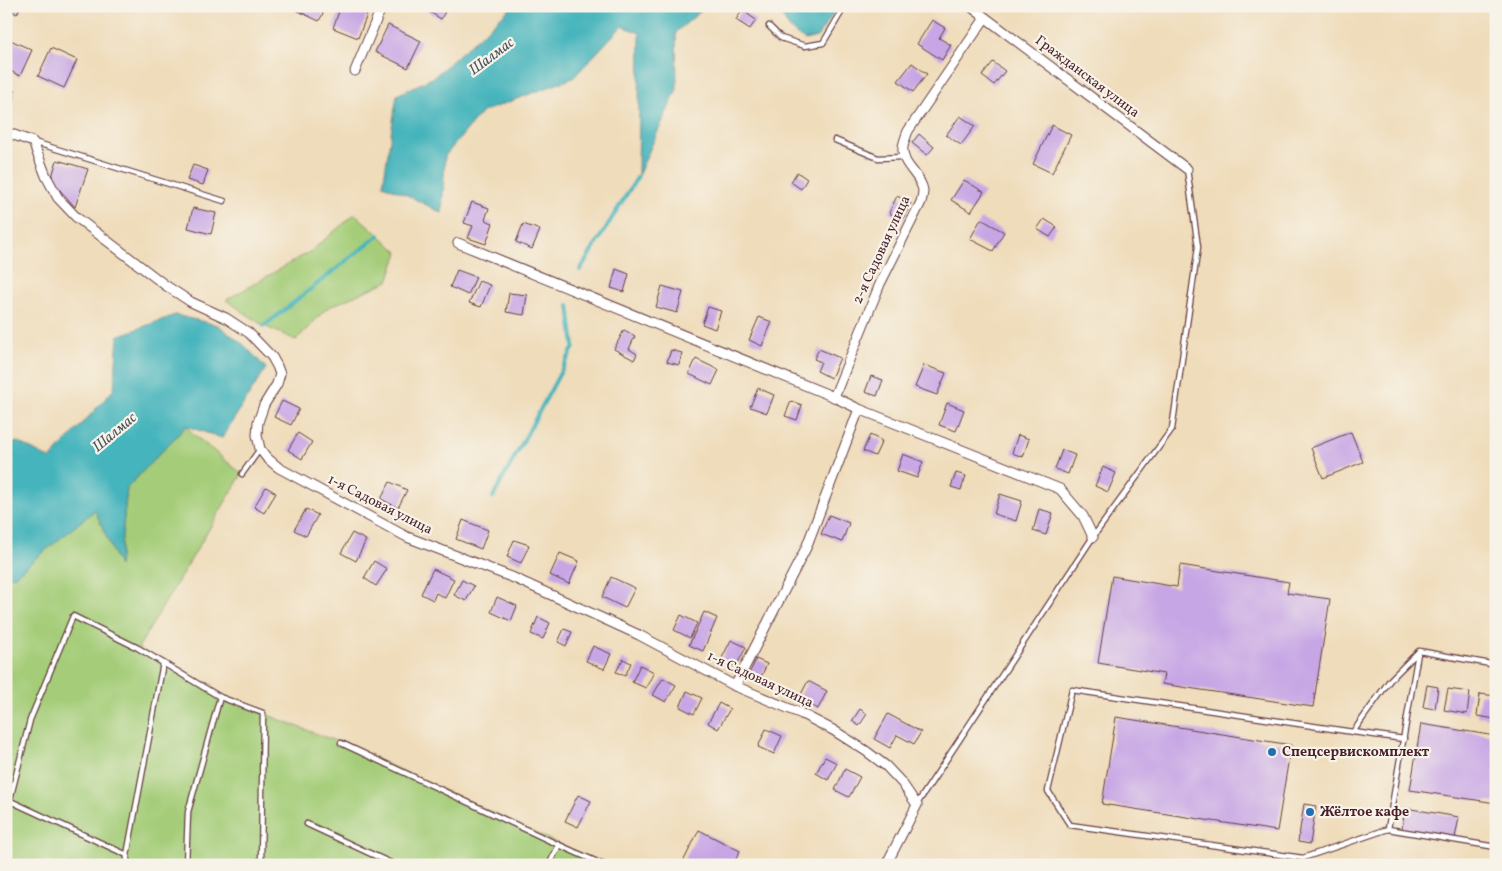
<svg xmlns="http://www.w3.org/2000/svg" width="1502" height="871" font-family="Vollkorn,serif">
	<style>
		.green { fill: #a5cd79; stroke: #787652 }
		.water { fill: #45b4bc; stroke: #486a74 }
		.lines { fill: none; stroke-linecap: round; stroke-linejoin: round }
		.stream { stroke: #45b4bc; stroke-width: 4 }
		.building { fill: #c7a6e5 }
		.service-casing { stroke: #633b40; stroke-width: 7 }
		.minor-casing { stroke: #633b40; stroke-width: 11 }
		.service { stroke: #fff; stroke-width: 4.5 }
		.minor { stroke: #fff; stroke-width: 9 }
		.poi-dot { fill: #1f6fb2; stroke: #f7f3e8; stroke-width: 2 }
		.labels { text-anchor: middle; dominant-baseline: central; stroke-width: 4.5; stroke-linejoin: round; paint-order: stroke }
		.street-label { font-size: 14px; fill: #4a1f2b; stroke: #f7f3e8 }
		.poi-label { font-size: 14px; font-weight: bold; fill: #4a1f2b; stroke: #f7f3e8; text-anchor: start }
		.water-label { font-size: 15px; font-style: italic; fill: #48535e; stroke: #f7f3e8 }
	</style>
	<rect width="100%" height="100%" fill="#f7f3e8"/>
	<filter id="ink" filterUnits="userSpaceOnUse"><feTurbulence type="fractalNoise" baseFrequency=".02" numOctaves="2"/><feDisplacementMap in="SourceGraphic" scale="10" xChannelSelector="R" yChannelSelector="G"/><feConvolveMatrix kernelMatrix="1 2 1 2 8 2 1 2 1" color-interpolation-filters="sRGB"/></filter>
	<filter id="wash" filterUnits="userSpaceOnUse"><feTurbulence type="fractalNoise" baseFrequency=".0096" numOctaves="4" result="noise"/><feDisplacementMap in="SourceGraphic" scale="20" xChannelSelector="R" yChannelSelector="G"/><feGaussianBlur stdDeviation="1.12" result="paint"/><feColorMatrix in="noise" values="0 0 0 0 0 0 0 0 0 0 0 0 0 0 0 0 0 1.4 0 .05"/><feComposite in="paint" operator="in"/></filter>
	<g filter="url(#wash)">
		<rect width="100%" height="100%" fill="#efdcba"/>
		<g class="green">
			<polygon points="355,214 398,252 388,281 327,308 296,340 264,326 226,300 311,251"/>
			<polygon points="186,426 193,434 242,474 138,648 220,697 341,743 604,865 6,865 6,577 14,576 95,510 119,565 127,488"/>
		</g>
		<g class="water">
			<polygon points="513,6 707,6 676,32 677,89 638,176 640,33 622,26 573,78 482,112 445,156 442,213 407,195 383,185 397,95 434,77"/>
			<path d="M780,6H839L817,37L805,40C791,32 782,22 780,6Z"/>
			<polygon points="175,315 218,325 244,345 266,368 222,438 186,426 127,488 119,566 95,510 14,576 6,577 6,503 8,502 6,501 6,445 18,442 50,459 114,389 118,336"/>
		</g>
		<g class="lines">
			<g class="stream">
				<polyline points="580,270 638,176"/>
				<polyline points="264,326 379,235"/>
				<polyline points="493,497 574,347 569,305"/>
			</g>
		</g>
		<g id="blocks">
			<g class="building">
				<polygon points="6,6 21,6 17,14 6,8"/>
				<polygon points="293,6 327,6 319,21 292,8"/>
				<polygon points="341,6 353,6 368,12 358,38 333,28"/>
				<polygon points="420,6 448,6 441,19"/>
				<polygon points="742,10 756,20 750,29 736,20"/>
				<polygon points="932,20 945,28 939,38 951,45 942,60 917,44"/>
				<polygon points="388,25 421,41 408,68 375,52"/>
				<polygon points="6,38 32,50 20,76 6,69"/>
				<polygon points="51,48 77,60 64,88 38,76"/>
				<polygon points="993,62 1005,71 994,85 982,76"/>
				<polygon points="912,63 927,74 913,92 898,81"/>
				<polygon points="6,88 15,91 7,124 6,124"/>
				<polygon points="960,116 975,126 961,145 946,135"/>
				<polygon points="1052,125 1071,135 1052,173 1033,164"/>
				<polygon points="919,134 934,147 927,155 912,143"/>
				<polygon points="57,160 88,169 75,207 51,180"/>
				<polygon points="193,165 208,170 203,185 187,180"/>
				<polygon points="797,172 807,179 801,189 791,182"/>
				<polygon points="964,180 984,192 971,212 951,200"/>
				<polygon points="897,196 911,203 902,220 889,213"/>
				<polygon points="472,202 489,208 485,220 493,223 486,244 468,238 473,226 464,223"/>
				<polygon points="193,208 216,213 211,234 188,228"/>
				<polygon points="981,219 1004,232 993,251 970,239"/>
				<polygon points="1044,219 1057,227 1050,237 1037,229"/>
				<polygon points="523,224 540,230 532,249 516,242"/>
				<polygon points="616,269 629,274 624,292 611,288"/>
				<polygon points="457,270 476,277 468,295 450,287"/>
				<polygon points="479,281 490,285 481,307 469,303"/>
				<polygon points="662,286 683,292 677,313 656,307"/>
				<polygon points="509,293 527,295 524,315 506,312"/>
				<polygon points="708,307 721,311 715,329 702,324"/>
				<polygon points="759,317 772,322 762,346 749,340"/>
				<polygon points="624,330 635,336 629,349 637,354 634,360 614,349"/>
				<polygon points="819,349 840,358 831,378 817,371 821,362 814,359"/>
				<polygon points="671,350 682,353 679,365 667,362"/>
				<polygon points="696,359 719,370 712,385 689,374"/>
				<polygon points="924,365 946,373 937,395 915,387"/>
				<polygon points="871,376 883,380 877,396 865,392"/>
				<polygon points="758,388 774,395 767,413 750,407"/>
				<polygon points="282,401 299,409 291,425 274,417"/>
				<polygon points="791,401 802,405 797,420 785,416"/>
				<polygon points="947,403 964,410 956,431 939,425"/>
				<polygon points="1351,432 1363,462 1323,478 1311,448"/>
				<polygon points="298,433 312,442 302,459 288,450"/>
				<polygon points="870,435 882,441 875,456 863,451"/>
				<polygon points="1018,435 1029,439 1023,457 1012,453"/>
				<polygon points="1062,450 1075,455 1068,474 1055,469"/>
				<polygon points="903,454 923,462 917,478 897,471"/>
				<polygon points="1103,467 1116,473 1108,492 1095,486"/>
				<polygon points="956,473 966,476 961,490 951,487"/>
				<polygon points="390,482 407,490 398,508 381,499"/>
				<polygon points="266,487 276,493 264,513 254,507"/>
				<polygon points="1000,494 1022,501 1016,521 994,514"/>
				<polygon points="306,509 318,515 306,536 294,530"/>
				<polygon points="1039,509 1053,513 1046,535 1033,531"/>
				<polygon points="829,515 849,523 842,542 821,534"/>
				<polygon points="463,520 488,530 481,549 456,539"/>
				<polygon points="352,533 366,540 356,561 341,553"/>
				<polygon points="514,540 529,545 521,563 507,557"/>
				<polygon points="560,553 579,561 569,584 550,575"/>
				<polygon points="374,561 387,569 376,586 364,578"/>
				<polygon points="1180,565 1289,582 1287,593 1330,599 1313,707 1162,684 1164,674 1098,663 1112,576 1177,587"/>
				<polygon points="433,569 454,579 445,598 436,593 433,600 421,594"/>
				<polygon points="611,577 635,588 625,608 602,597"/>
				<polygon points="462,580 474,586 466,601 454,595"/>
				<polygon points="497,597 517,606 511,621 491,612"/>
				<polygon points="704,612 717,618 703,651 689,645"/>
				<polygon points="681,615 697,623 690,638 674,630"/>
				<polygon points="538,617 550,623 543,639 531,634"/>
				<polygon points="564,629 572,632 566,646 558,642"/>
				<polygon points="731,640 746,647 736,667 721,660"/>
				<polygon points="593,646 611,654 604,669 586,661"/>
				<polygon points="623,659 631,663 625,676 616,672"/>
				<polygon points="756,659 767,664 760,679 749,674"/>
				<polygon points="640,665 654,672 646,688 632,682"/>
				<polygon points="663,678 676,685 666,702 653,695"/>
				<polygon points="808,681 827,691 818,709 799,698"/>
				<polygon points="1427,685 1438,687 1435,709 1423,707"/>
				<polygon points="1448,689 1470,692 1467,714 1444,710"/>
				<polygon points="687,691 702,698 694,714 680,707"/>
				<polygon points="1480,694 1496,696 1496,719 1477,716"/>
				<polygon points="719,703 730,709 718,729 708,723"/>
				<polygon points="860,709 867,714 859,726 852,721"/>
				<polygon points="888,714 921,732 914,744 897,735 890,748 874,739"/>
				<polygon points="1116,717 1291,745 1277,831 1102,804"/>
				<polygon points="1421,724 1496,736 1496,803 1410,790"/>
				<polygon points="766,729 782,736 774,754 758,747"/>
				<polygon points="825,757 837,763 828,780 816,773"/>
				<polygon points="845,769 860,777 849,797 835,790"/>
				<polygon points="578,795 591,801 578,827 565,821"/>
				<polygon points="1304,804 1316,806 1310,844 1298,842"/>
				<polygon points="1405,808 1459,817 1455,838 1402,829"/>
				<polygon points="699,830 740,851 733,865 688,865 683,862"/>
			</g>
		</g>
	</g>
	<g filter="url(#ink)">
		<use href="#blocks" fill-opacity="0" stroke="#633b40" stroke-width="1"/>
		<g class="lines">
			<g class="service-casing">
				<g id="service">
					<polyline points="769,26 781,38 805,46 823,43 845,6"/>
					<polyline points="835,140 878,158 904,157"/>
					<polyline points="34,142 224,201"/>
					<polyline points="242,474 260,449"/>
					<polyline points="1418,653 1388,829 1496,847"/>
					<polyline points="1353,732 1404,739"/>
					<polyline points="341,743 559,845 604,865"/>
					<polyline points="6,799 127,855"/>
					<polyline points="917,804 1093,537 1172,429 1198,247 1187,169"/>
					<polyline points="6,815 30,720 73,616 138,648 220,697 263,713 261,865"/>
					<polyline points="307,824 395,865"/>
					<polyline points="1388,829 1303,858 1070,825 1048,791 1072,690 1353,732 1390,680 1419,651 1496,665"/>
					<polyline points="127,865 127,855 163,663"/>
					<polyline points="186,865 188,812 220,697"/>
					<polyline points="549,865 559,845"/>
				</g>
			</g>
			<g class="minor-casing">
				<g id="minor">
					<polyline points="970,6 1187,169"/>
					<polyline points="355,71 382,6"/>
					<polyline points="6,132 33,142 46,176 58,198 76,217 165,285 191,302 226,318 249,333 272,357 277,366 280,374 277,384 264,405 258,422 257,435 260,449 267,458 279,468 407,537 514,578 639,635 735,686 802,714 833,730 866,751 886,766 902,783 917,805 886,865"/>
					<polyline points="458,243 834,397 859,409 1060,489 1083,516 1093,537"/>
					<path d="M834,397L880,284L921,202C922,198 923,194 923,190C920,173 901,166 903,147C904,141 906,136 908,131L985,18"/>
					<polyline points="735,686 806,548 859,409"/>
				</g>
			</g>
			<use href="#service" class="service"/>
			<use href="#minor" class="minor"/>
		</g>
	</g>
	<g class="poi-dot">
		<circle cx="1272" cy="752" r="5"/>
		<circle cx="1310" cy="812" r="5"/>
	</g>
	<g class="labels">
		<g class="street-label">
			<text transform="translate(1087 77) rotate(37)">Гражданская улица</text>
			<text transform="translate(882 250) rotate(-65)">2-я Садовая улица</text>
			<text transform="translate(380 505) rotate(27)">1-я Садовая улица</text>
			<text transform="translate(760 680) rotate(25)">1-я Садовая улица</text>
		</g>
		<g class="poi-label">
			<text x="1282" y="752">Спецсервискомплект</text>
			<text x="1320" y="812">Жёлтое кафе</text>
		</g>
		<g class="water-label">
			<text transform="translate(492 57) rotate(-37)">Шалмас</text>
			<text transform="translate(115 433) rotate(-40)">Шалмас</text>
		</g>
	</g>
	<rect width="1502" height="871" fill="none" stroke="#f7f3e8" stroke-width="25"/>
</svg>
